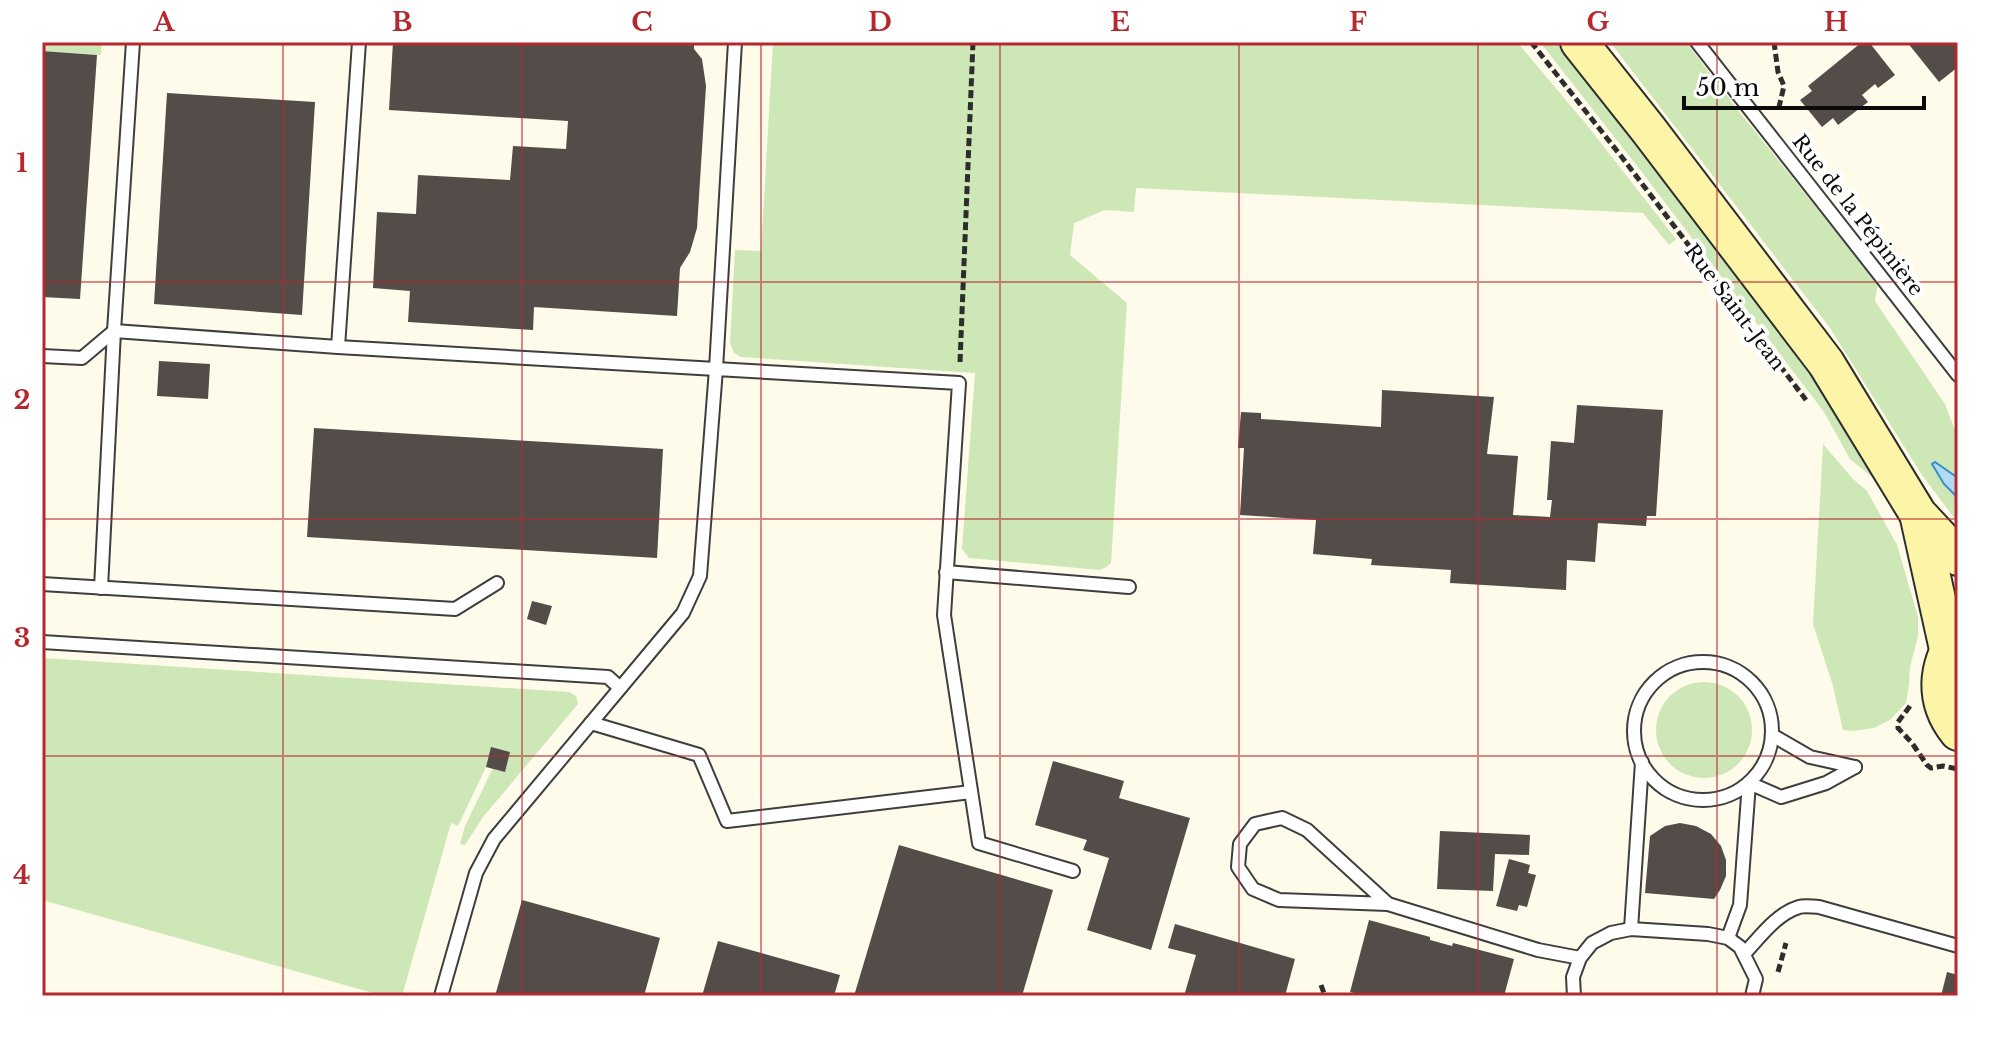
<svg xmlns="http://www.w3.org/2000/svg" width="2000" height="1038" font-family="'Libre Baskerville',serif">
	<style>
		.green { fill: #cee7b6 }
		.water { fill: #b1daf3; stroke: #3a8ec8; stroke-width: 2 }
		.building { fill: #534c48 }
		.lines { fill: none; stroke-linecap: round; stroke-linejoin: round }
		.lane-casing { stroke: #3e3e3e; stroke-width: 16 }
		.secondary-casing { stroke: #2d2d2d; stroke-width: 40 }
		.path { stroke: #2d2d2d; stroke-width: 5; stroke-dasharray: 8 4; stroke-linecap: butt }
		.lane { stroke: #fff; stroke-width: 12 }
		.secondary { stroke: #fcf4a7; stroke-width: 36 }
		.grid { fill: none; stroke: #b5292e; stroke-width: 2; stroke-opacity: 0.55 }
		.labels { text-anchor: middle; dominant-baseline: central; stroke-width: 8; stroke-linejoin: round; paint-order: stroke }
		.street-label { font-size: 20px; fill: #0b0b0b; stroke: #fff }
		.neatline { fill: none; stroke: #b5292e; stroke-width: 3 }
		.grid-label { font-size: 26px; text-anchor: middle; font-weight: bold; fill: #b5292e }
	</style>
	<rect width="100%" height="100%" fill="#fefbea"/>
	<g class="green">
		<polygon points="42,42 102,42 101,55 42,51"/>
		<polygon points="773,42 1517,42 1586,124 1676,239 1669,245 1643,213 1136,188 1134,212 1105,210 1074,223 1070,255 1127,303 1111,563 1105,568 1099,570 969,558 962,549 975,373 741,357 734,353 730,343 735,250 761,251"/>
		<polygon points="1540,42 1556,42 1708,234 1812,376 1872,469 1878,482 1850,459 1824,412 1641,171"/>
		<polygon points="1610,42 1686,42 1737,109 1878,284 1875,301 1945,404 1958,438 1958,523 1922,475 1830,328"/>
		<polygon points="1823,444 1852,478 1867,491 1897,545 1918,617 1918,636 1910,667 1909,685 1906,703 1890,720 1874,728 1853,731 1843,730 1833,686 1813,624"/>
		<polygon points="42,658 569,692 576,696 578,704 483,817 465,845 460,844 465,826 493,768 491,748 486,767 458,826 451,823 402,996 384,996 42,900"/>
		<circle cx="1704" cy="730" r="48"/>
	</g>
	<polygon class="water" points="1935,462 1958,478 1958,498 1944,484 1932,464"/>
	<g class="building">
		<polygon points="393,42 694,42 694,49 702,59 706,86 697,228 690,252 680,268 677,316 534,307 533,330 408,322 410,291 373,288 377,212 416,214 418,175 510,180 513,146 566,149 568,121 389,110"/>
		<polygon points="1862,42 1869,42 1895,75 1878,88 1875,84 1862,95 1868,102 1838,125 1833,118 1822,127 1800,100 1812,91 1808,86"/>
		<polygon points="1907,42 1958,42 1958,67 1939,82"/>
		<polygon points="42,51 97,55 80,299 42,297"/>
		<polygon points="167,93 315,102 302,315 154,304"/>
		<polygon points="159,361 210,364 208,399 157,396"/>
		<polygon points="1382,390 1494,397 1487,454 1518,456 1513,515 1550,517 1552,500 1547,500 1551,441 1574,443 1577,405 1663,410 1656,516 1647,516 1646,526 1598,523 1595,562 1567,560 1566,590 1450,583 1451,570 1371,565 1372,559 1313,554 1316,520 1240,515 1244,448 1238,448 1241,412 1261,413 1261,419 1381,427"/>
		<polygon points="314,428 663,449 657,558 307,537"/>
		<polygon points="532,601 552,606 546,625 527,619"/>
		<polygon points="491,747 510,752 505,772 486,767"/>
		<polygon points="1053,761 1124,781 1119,798 1190,818 1151,950 1087,930 1109,858 1083,850 1087,840 1035,825"/>
		<polygon points="1680,823 1696,826 1711,834 1721,846 1726,860 1726,876 1720,890 1714,899 1645,893 1650,836 1665,826"/>
		<polygon points="1440,831 1530,835 1529,855 1495,854 1493,891 1437,889"/>
		<polygon points="899,845 1053,890 1022,996 854,996"/>
		<polygon points="1509,859 1530,865 1528,873 1536,875 1527,907 1519,905 1517,911 1496,906"/>
		<polygon points="522,900 660,938 644,996 495,996"/>
		<polygon points="1369,920 1430,937 1430,940 1452,946 1453,943 1514,959 1504,996 1365,996 1350,992"/>
		<polygon points="1175,924 1295,959 1285,996 1184,996 1196,955 1168,948"/>
		<polygon points="718,941 840,975 834,996 702,996"/>
		<polygon points="1947,972 1958,975 1958,996 1941,996"/>
	</g>
	<g class="lines">
		<g class="lane-casing">
			<g id="lane">
				<polyline points="359,42 338,347 716,369 735,42"/>
				<polyline points="1697,42 1958,375"/>
				<polyline points="42,356 82,358 114,331 338,347"/>
				<polyline points="946,572 1129,587"/>
				<polyline points="42,584 455,609 497,583"/>
				<polyline points="101,588 114,331 133,42"/>
				<polyline points="42,642 608,677 620,688"/>
				<circle cx="1703" cy="731" r="69"/>
				<polyline points="591,723 699,755 727,821 971,792"/>
				<polyline points="1772,735 1810,757 1855,767"/>
				<polyline points="1388,904 1307,830 1282,818 1255,824 1240,844 1238,867 1253,889 1279,900 1388,904 1538,950 1580,958"/>
				<polyline points="1631,929 1642,762"/>
				<polyline points="1728,938 1740,905 1749,783 1781,797 1826,783 1855,767"/>
				<path d="M1744,954C1760,937 1776,914 1799,907C1805,905 1813,907 1819,907L1958,946"/>
				<polyline points="441,996 476,873 494,839 683,613 700,576 716,369 959,383 944,615 979,843 1073,871"/>
				<polyline points="1574,996 1573,977 1580,958 1592,943 1611,933 1631,929 1708,934 1728,938 1740,947 1756,979 1752,996"/>
			</g>
		</g>
		<g class="secondary-casing">
			<g id="secondary">
				<polyline points="1579,42 1648,129 1826,363 1918,514 1958,557"/>
				<polyline points="1919,518 1948,649"/>
				<path d="M1958,635C1936,666 1933,701 1958,732"/>
			</g>
		</g>
		<g class="path">
			<polyline points="1531,42 1621,156 1806,400"/>
			<polyline points="1774,42 1778,72 1784,86 1778,111"/>
			<polyline points="960,362 973,42"/>
			<polyline points="1910,706 1898,722 1898,728 1912,743 1927,765 1931,768 1943,766 1958,769"/>
			<polyline points="1778,972 1786,943"/>
			<polyline points="1321,985 1325,996"/>
		</g>
		<use href="#lane" class="lane"/>
		<use href="#secondary" class="secondary"/>
	</g>
	<path class="grid" d="M283,42V996M522,42V996M761,42V996M1000,42V996M1239,42V996M1478,42V996M1717,42V996M42,282H1958M42,519H1958M42,756H1958"/>
	<g class="labels">
		<g class="street-label">
			<text transform="translate(1858 215) rotate(52)">Rue de la Pépinière</text>
			<text transform="translate(1735 307) rotate(53)">Rue Saint-Jean</text>
		</g>
	</g>
	<rect width="2000" height="1038" fill="none" stroke="#ffffff" stroke-width="88"/>
	<path d="M1684 96v12h240v-12" fill="none" stroke="#0b0b0b" stroke-width="4"/>
	<text x="1696" y="96" font-size="24" fill="#0b0b0b" stroke="#ffffff" stroke-width="6" paint-order="stroke">50 m</text>
	<rect x="44" y="44" width="1912" height="950" class="neatline"/>
	<g class="grid-label">
		<text x="164" y="31">A</text>
		<text x="402" y="31">B</text>
		<text x="642" y="31">C</text>
		<text x="880" y="31">D</text>
		<text x="1120" y="31">E</text>
		<text x="1358" y="31">F</text>
		<text x="1598" y="31">G</text>
		<text x="1836" y="31">H</text>
		<text x="22" y="172">1</text>
		<text x="22" y="409">2</text>
		<text x="22" y="647">3</text>
		<text x="22" y="884">4</text>
	</g>
</svg>
